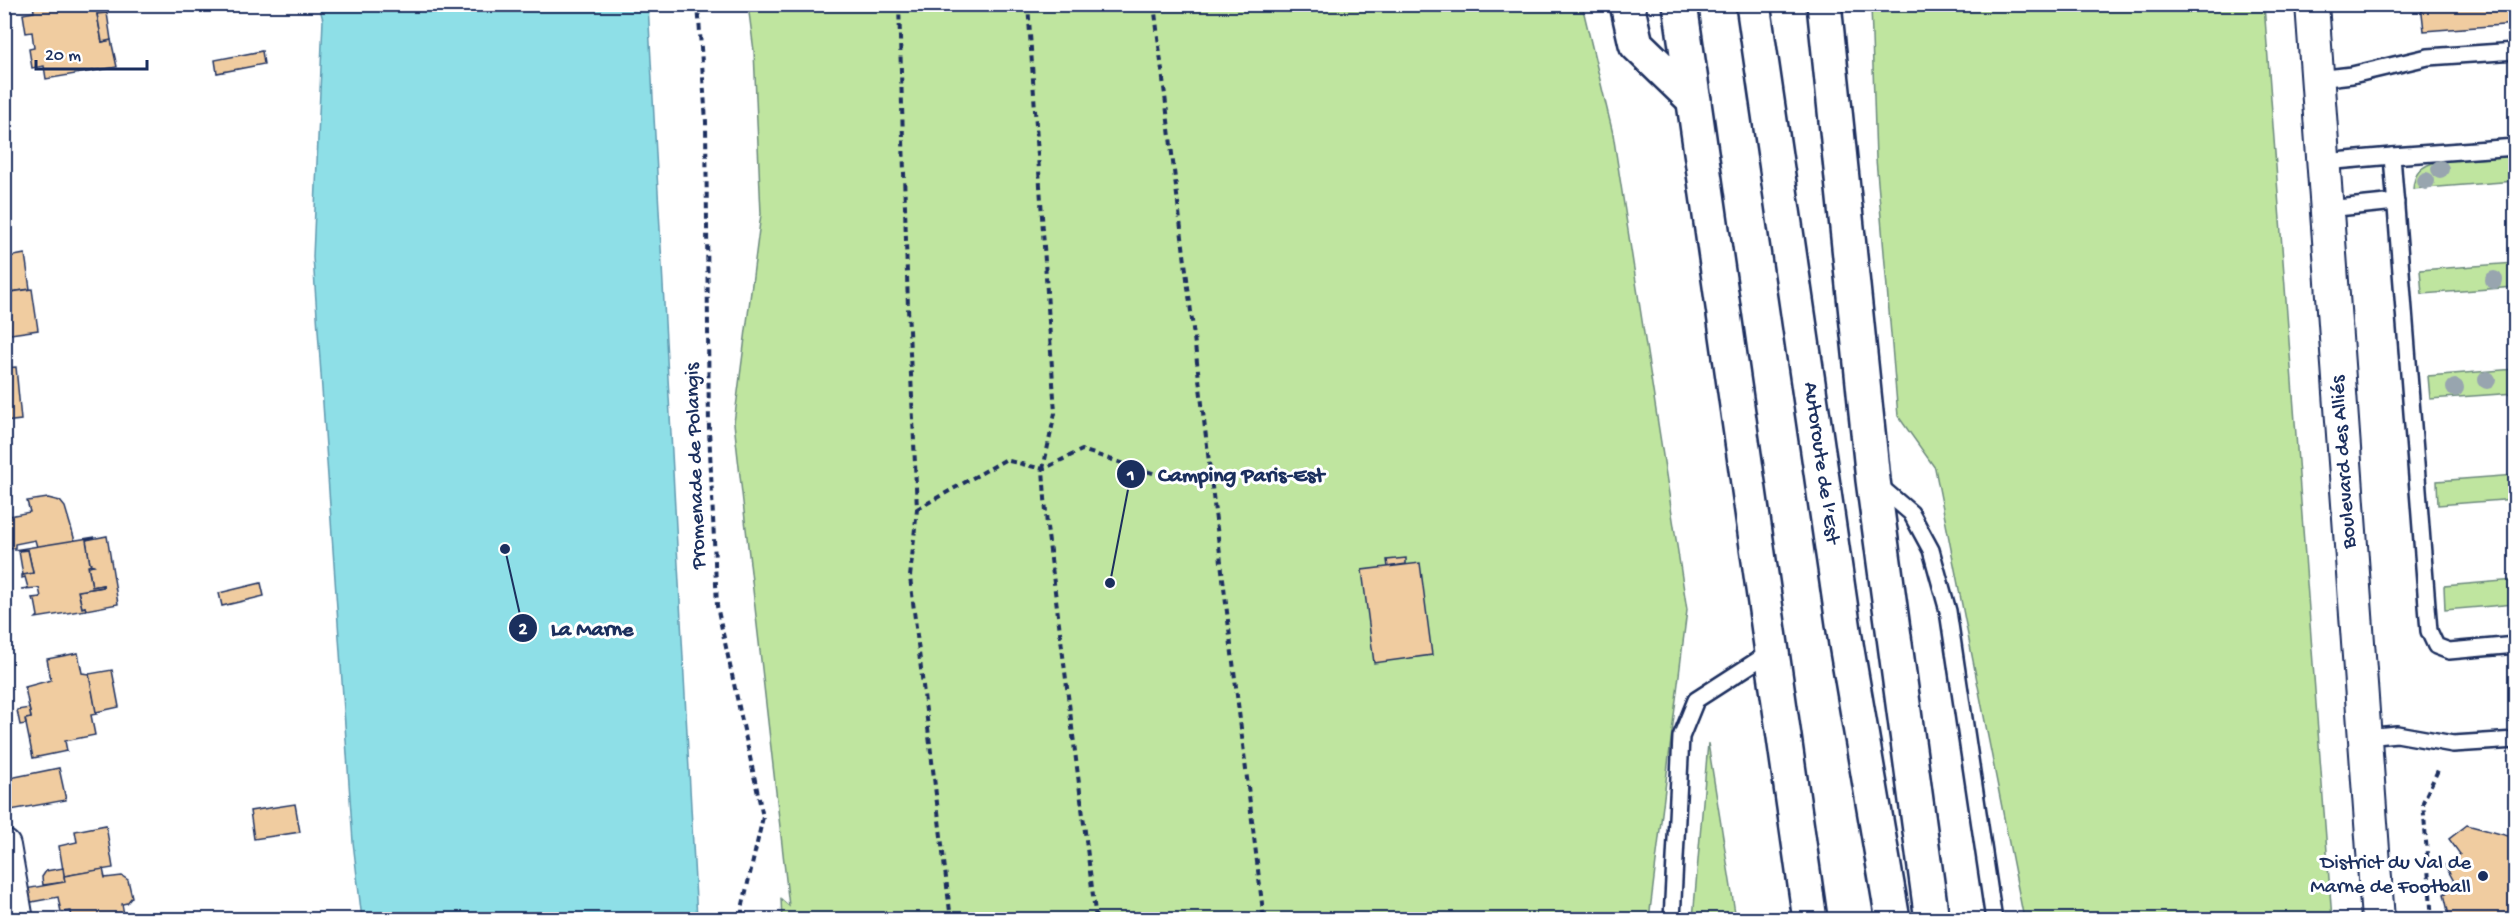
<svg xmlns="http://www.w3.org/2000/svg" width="2520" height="924" font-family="'Gochi Hand',sans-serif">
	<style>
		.green { fill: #bfe59f; stroke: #6d8a7e; stroke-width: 1.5 }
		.water { fill: #8edfe7; stroke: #6099b0; stroke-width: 1.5 }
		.building { fill: #f0cca0; stroke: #1b2f5e; stroke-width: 1.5 }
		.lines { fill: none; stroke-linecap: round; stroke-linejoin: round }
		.service-casing { stroke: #1b2f5e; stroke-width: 20 }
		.minor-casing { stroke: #1b2f5e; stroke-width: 36 }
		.motorway-casing { stroke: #1b2f5e; stroke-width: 38 }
		.path { stroke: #1b2f5e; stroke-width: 4; stroke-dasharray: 6 4.5; stroke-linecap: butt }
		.service { stroke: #fff; stroke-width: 15 }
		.minor { stroke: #fff; stroke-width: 32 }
		.motorway { stroke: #fff; stroke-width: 33 }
		.tree { fill: #98a5af }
		.poi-dot { fill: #1b2f5e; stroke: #fff; stroke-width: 2 }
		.labels { text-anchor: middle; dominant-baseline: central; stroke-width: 6; stroke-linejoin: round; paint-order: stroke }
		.street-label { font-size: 21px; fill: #1b2f5e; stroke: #fff }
		.poi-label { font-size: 21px; fill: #1b2f5e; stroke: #fff; text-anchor: end }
		.leader { fill: none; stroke: #1b2f5e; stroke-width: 2 }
		.callout-dot { fill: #1b2f5e; stroke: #fff; stroke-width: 2 }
		.mark-label { font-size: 18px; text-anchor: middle; font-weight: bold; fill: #fff }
		.callout-label { font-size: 22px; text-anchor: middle; font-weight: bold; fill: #1b2f5e; stroke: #fff; stroke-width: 6; stroke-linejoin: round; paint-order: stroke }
	</style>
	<rect width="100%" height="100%" fill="#fff"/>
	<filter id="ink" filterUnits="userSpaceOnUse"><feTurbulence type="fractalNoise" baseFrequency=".0167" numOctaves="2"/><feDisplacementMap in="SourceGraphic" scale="12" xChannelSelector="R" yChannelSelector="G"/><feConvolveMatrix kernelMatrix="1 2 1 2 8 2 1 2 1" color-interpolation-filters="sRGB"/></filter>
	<g filter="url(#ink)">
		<g class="green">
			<polygon points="748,5 1582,5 1613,134 1687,610 1649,919 782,919 781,899 789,906 734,423 761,214 754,51"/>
			<polygon points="1871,5 2264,5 2332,919 2024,919 1935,468 1898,416 1876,159"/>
			<path d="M2515,156V181L2413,189C2414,173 2421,166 2436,162Z"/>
			<polygon points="2515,263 2515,287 2422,294 2420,270"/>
			<polygon points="2515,369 2515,393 2430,399 2428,376"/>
			<polygon points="2515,475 2515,499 2438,505 2437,481"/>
			<polygon points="2515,580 2515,604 2445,610 2444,586"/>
			<polygon points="1708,743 1736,919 1693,919"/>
		</g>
		<polygon class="water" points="319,5 648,5 697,919 362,919 353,842 313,257 323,20"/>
		<g class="building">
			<polygon points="33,4 106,4 107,13 97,14 102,42 111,40 117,67 46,79 44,66 32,68 29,49 34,48 32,32 26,33 23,14 34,12"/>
			<polygon points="2421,4 2516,4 2516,24 2424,31"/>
			<polygon points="107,13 111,40 102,42 97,14"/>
			<polygon points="262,51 264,64 217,73 215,60"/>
			<polygon points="4,231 9,257 25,254 30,289 4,293"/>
			<polygon points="32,289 38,330 4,335 4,293"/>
			<polygon points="16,367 21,420 4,422 4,368"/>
			<polygon points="48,498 60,501 65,507 75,541 37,547 35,540 15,544 15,548 4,550 4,517 30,512 27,501"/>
			<polygon points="107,536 118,604 86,610 85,607 82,608 78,591 103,587 103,585 92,587 88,566 93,565 90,564 86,540"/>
			<polygon points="95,537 86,540 90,564 93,565 88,566 92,587 103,585 103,587 78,591 82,608 85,607 86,610 36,618 38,616 35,600 33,601 32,598 41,597 39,588 21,589 28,588 25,577 22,578 22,575 33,573 28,550 14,550"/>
			<polygon points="28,550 33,573 23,575 19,551"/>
			<polygon points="1406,558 1406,564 1388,567 1387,560"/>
			<polygon points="1420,563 1432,655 1374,663 1362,570"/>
			<polygon points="261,583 264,596 222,606 219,593"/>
			<polygon points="78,653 82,673 89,674 97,714 91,715 95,735 65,741 67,751 33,758 25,719 31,718 25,687 51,680 47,659"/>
			<polygon points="112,670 119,707 96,712 89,674"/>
			<polygon points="29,708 31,718 25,719 26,724 20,725 17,710"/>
			<polygon points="59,768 66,800 11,810 5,779"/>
			<polygon points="295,804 300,832 254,839 250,811"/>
			<polygon points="106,825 113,868 64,876 59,846 77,842 75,831"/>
			<polygon points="2467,825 2516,838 2516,893 2511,893 2510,915 2516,916 2516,920 2450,920 2444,894 2457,887 2445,865 2460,854 2449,839"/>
			<polygon points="63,868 65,882 43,885 42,877 46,871"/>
			<polygon points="103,869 105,878 122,876 128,880 132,897 127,903 122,904 125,920 72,920 71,911 61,912 58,897 26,903 25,889 65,882 64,876"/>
		</g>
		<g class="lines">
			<g class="service-casing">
				<g id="service">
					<polyline points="2318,79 2352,75 2428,57 2516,51"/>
					<polyline points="2516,147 2392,156 2429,631 2436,646 2449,651 2516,645"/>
					<polyline points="2324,162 2392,156"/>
					<polyline points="2327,209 2396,202"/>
					<polyline points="1877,484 1911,513 1931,550 1948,611 1994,920"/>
					<polyline points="2365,737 2397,734 2453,744 2516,740"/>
					<polyline points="1672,920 1681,737 1696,700 1772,651"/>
				</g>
			</g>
			<g class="minor-casing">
				<g id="minor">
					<polyline points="2312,4 2378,920"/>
					<polyline points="4,846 17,920"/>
				</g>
			</g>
			<g class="motorway-casing">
				<g id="motorway">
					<polyline points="1627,4 1636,44 1694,100"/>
					<polyline points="1680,4 1810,920"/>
					<polyline points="1753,4 1846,644 1893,920"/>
					<polyline points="1824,4 1873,480 1932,920"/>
				</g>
			</g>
			<g class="path">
				<polyline points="698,4 706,122 709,429 717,606 763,817 742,909 742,920"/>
				<polyline points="899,4 908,308 917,509 910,577 951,920"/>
				<polyline points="1028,4 1055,413 1043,469 1047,527 1096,920"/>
				<polyline points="1154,4 1264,920"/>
				<polyline points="917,509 1005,460 1043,469 1082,450 1171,479 1209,473"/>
				<polyline points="2432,920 2423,802 2439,768"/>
			</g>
			<use href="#service" class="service"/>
			<use href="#minor" class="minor"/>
			<use href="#motorway" class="motorway"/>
		</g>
		<g class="tree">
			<circle cx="2440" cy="169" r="9"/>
			<circle cx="2426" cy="181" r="9"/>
			<circle cx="2494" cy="280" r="9"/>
			<circle cx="2487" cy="380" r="9"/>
			<circle cx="2455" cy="388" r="9"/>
		</g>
	</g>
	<circle class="poi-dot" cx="2483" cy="876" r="6"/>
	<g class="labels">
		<g class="street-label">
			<text transform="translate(2345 462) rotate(-94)">Boulevard des Alliés</text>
			<text transform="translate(1820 463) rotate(82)">Autoroute de l’Est</text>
			<text transform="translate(697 466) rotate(-92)">Promenade de Polangis</text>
		</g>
		<g class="poi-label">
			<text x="2471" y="864">District du Val de<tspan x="2471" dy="24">Marne de Football</tspan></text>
		</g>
	</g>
	<path class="leader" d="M1110 583L1131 474M505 549L523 628"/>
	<g class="callout-dot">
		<circle cx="1110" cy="583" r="6"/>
		<circle cx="505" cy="549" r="6"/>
		<circle cx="1131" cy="474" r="15"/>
		<circle cx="523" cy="628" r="15"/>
	</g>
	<g class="mark-label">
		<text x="1131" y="480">1</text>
		<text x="523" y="634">2</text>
	</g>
	<g class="callout-label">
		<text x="1241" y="481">Camping Paris-Est</text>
		<text x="592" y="635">La Marne</text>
	</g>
	<rect width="2520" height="924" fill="none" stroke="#fff" stroke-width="24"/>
	<rect x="12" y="12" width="2496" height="900" fill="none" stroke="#1b2f5e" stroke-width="2" filter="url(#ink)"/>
	<path d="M36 60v9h111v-9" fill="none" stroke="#1b2f5e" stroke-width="3"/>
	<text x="45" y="60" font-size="18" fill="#1b2f5e" stroke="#ffffff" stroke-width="4.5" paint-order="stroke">20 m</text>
</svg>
